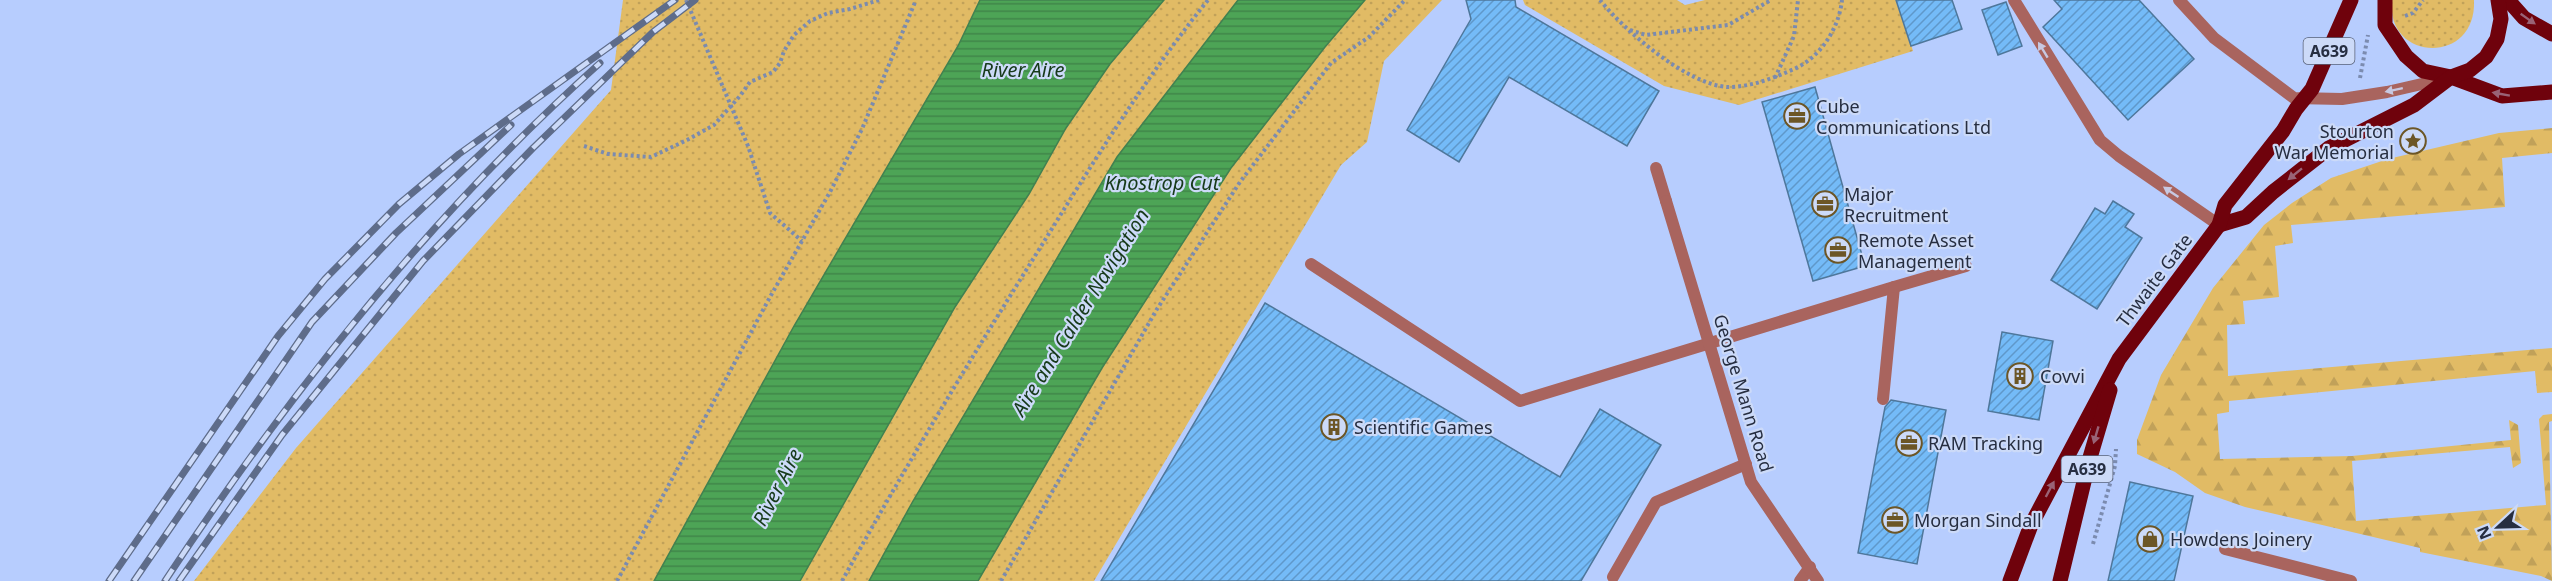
<svg xmlns="http://www.w3.org/2000/svg" width="2552" height="581" font-family="'Noto Sans',sans-serif">
	<style>
		.grass { fill: url(#grass-dots) }
		.forest { fill: url(#forest-firs) }
		.water { fill: url(#water-rules); stroke: #418150; stroke-width: 1.5 }
		.building { fill: url(#building-hatch); stroke: #4e779b; stroke-width: 1.5 }
		.lines { fill: none; stroke-linecap: round; stroke-linejoin: round }
		.path { stroke: #7b8baf; stroke-width: 4; stroke-dasharray: 3 3; stroke-linecap: butt }
		.lane { stroke: #a9645e; stroke-width: 12 }
		.street { stroke: #a9645e; stroke-width: 12 }
		.primary { stroke: #6f020c; stroke-width: 15 }
		.rail-casing { stroke: #5e6c8a; stroke-width: 7 }
		.rail { stroke: #ccdaf8; stroke-width: 4.5; stroke-dasharray: 14; stroke-linecap: butt }
		.oneway { fill: #996376 }
		.oneway2 { fill: #c7c8e1 }
		.labels { text-anchor: middle; dominant-baseline: central; stroke-width: 4.5; stroke-linejoin: round; paint-order: stroke }
		.shield { fill: #ccdaf8; stroke: #586278; stroke-width: 1.5 }
		.shield-label { font-size: 16px; font-weight: bold; fill: #262e41 }
		.poi-label { font-size: 18px; fill: #262e41; stroke: #ccdaf8; text-anchor: start }
		.street-label { font-size: 18px; fill: #262e41; stroke: #ccdaf8 }
		.water-label { font-size: 20px; font-style: italic; fill: #173a1a; stroke: #ccdaf8 }
	</style>
	<defs>
		<pattern id="grass-dots" width="8" height="8" patternUnits="userSpaceOnUse" patternTransform="scale(1.5)"><rect width="8" height="8" fill="#e1bb65"/><path d="M2 2h.1M6 6h.1" fill="none" stroke="#c1a159" stroke-width="1.8" stroke-linecap="round"/></pattern>
		<pattern id="forest-firs" width="22" height="20" patternUnits="userSpaceOnUse" patternTransform="scale(1.5)"><rect width="22" height="20" fill="#e1bb65"/><path d="M5 1l3.5 6h-7zM16 11l3.5 6h-7z" fill="#c1a159"/></pattern>
		<pattern id="water-rules" width="6" height="5" patternUnits="userSpaceOnUse" patternTransform="scale(1.5)"><rect width="6" height="5" fill="#4da456"/><path d="M0 2.5h6" fill="none" stroke="#408649"/></pattern>
		<pattern id="building-hatch" width="6" height="6" patternUnits="userSpaceOnUse" patternTransform="scale(1.5)"><rect width="6" height="6" fill="#74bbf8"/><path d="M-1 1l2-2M0 6l6-6M5 7l2-2" fill="none" stroke="#5f98ca"/></pattern>
	</defs>
	<rect width="100%" height="100%" fill="#b7cdfe"/>
	<g class="grass">
		<polygon points="623,0 980,0 958,46 794,326 654,581 194,581 296,448 611,90"/>
		<polygon points="1164,0 1238,0 1117,157 913,501 869,581 800,581 955,307 1029,194 1066,128 1110,64"/>
		<polygon points="1365,0 1442,0 1384,61 1367,142 1341,165 1094,581 978,581 1102,368 1231,168 1325,47"/>
		<polygon points="1523,0 1677,0 1685,5 1705,0 1897,0 1913,51 1739,105 1664,86 1525,5"/>
		<path d="M2392,0H2474C2477,66 2385,62 2392,0Z"/>
	</g>
	<polygon class="forest" points="2552,128 2552,153 2502,158 2505,207 2291,225 2293,243 2275,246 2279,297 2243,301 2245,324 2227,325 2228,376 2552,348 2552,392 2537,393 2535,371 2229,401 2229,412 2217,414 2220,459 2352,456 2511,440 2509,420 2518,425 2521,463 2513,468 2510,447 2352,461 2356,521 2546,505 2539,419 2543,415 2552,414 2552,421 2549,422 2552,581 2541,576 2420,552 2420,548 2245,507 2205,493 2175,472 2137,454 2137,440 2161,375 2213,288 2264,225 2292,203 2331,178 2388,159 2499,133"/>
	<g class="water">
		<polygon points="980,0 1164,0 1110,64 1066,128 1029,194 955,307 800,581 654,581 794,326 958,46"/>
		<polygon points="1238,0 1365,0 1325,47 1231,168 1102,368 978,581 869,581 913,501 1117,157"/>
	</g>
	<g class="building">
		<polygon points="1466,0 1515,0 1516,7 1659,91 1627,146 1509,77 1459,162 1407,130 1471,19"/>
		<polygon points="1896,0 1952,0 1962,29 1911,46"/>
		<polygon points="2054,0 2139,0 2194,59 2128,120 2043,27 2062,9"/>
		<polygon points="2006,2 2022,46 1998,55 1982,10"/>
		<polygon points="1815,87 1865,266 1813,281 1762,102"/>
		<polygon points="2113,201 2134,214 2125,227 2142,238 2097,309 2051,280 2095,208 2105,214"/>
		<polygon points="1265,303 1560,477 1600,409 1661,445 1581,581 1101,581"/>
		<polygon points="2002,332 2053,341 2039,420 1988,411"/>
		<polygon points="1891,400 1946,410 1917,564 1858,553 1885,407"/>
		<polygon points="2130,482 2193,496 2174,581 2108,581"/>
	</g>
	<g class="lines">
		<g class="path">
			<polyline points="686,0 748,146 770,213 802,241"/>
			<path d="M1600,0C1624,30 1687,85 1728,87C1751,87 1774,78 1794,69C1821,57 1839,28 1842,0"/>
			<polyline points="2405,16 2413,13 2423,0"/>
			<polyline points="1630,30 1646,35 1728,25 1771,0"/>
			<polyline points="1775,78 1794,36 1798,0"/>
			<polyline points="2360,78 2368,35"/>
			<polyline points="584,146 608,154 651,157 687,140 714,125 740,96 750,82 773,72 780,63 784,51 794,35 810,21 828,13 850,9 879,0"/>
			<polyline points="2093,544 2115,466 2116,449"/>
			<polyline points="617,581 770,297 830,192 862,129 916,0"/>
			<path d="M842,581C905,467 971,358 1040,248C1092,164 1145,78 1208,0"/>
			<polyline points="1001,581 1157,309 1240,182 1331,63 1369,37 1405,0"/>
		</g>
		<g class="lane">
			<polyline points="2014,0 2100,140 2119,156 2219,225"/>
			<polyline points="2179,0 2214,38 2294,98 2342,99 2387,92 2448,78"/>
			<polyline points="1656,168 1666,201"/>
			<polyline points="1311,264 1520,401 1894,287 1883,399"/>
			<polyline points="1894,287 1966,266"/>
			<polyline points="2225,549 2351,581"/>
			<polyline points="1613,577 1656,502 1746,464"/>
			<polyline points="1800,581 1810,567"/>
		</g>
		<polyline class="street" points="1666,201 1751,482 1818,581"/>
		<g class="primary">
			<polyline points="2385,0 2385,25 2406,56 2423,71 2451,77 2502,96 2552,92"/>
			<polyline points="2508,0 2524,18 2552,34"/>
			<polyline points="2219,225 2246,217 2273,192 2329,148 2414,105 2451,77 2470,70 2486,57 2497,39 2501,19 2498,0"/>
			<polyline points="2010,581 2031,525 2119,359 2219,225 2225,205 2283,131 2296,109 2312,89 2351,0"/>
			<polyline points="2060,581 2089,461 2110,390"/>
		</g>
		<g class="rail-casing">
			<g id="rail">
				<polyline points="109,581 278,336 325,279 399,204 459,154 675,0"/>
				<polyline points="134,581 312,322 396,233 511,125"/>
				<path d="M165,581C289,393 432,213 600,63"/>
				<polyline points="179,581 282,435 423,261 533,148 653,32 695,0"/>
			</g>
		</g>
		<use href="#rail" class="rail"/>
	</g>
	<defs><path id="oneway-solid" d="M-6-.8H1V-3.2L6.5 0L1 3.2V.8H-6Z" transform="scale(1.5)"/></defs>
	<g class="oneway">
		<use href="#oneway-solid" transform="translate(2528 19) rotate(35)"/>
		<use href="#oneway-solid" transform="translate(2501 94) rotate(-170)"/>
		<use href="#oneway-solid" transform="translate(2295 174) rotate(141)"/>
		<use href="#oneway-solid" transform="translate(2096 435) rotate(106)"/>
		<use href="#oneway-solid" transform="translate(2050 489) rotate(-62)"/>
	</g>
	<g class="oneway2">
		<use href="#oneway-solid" transform="translate(2043 50) rotate(-121)"/>
		<use href="#oneway-solid" transform="translate(2394 90) rotate(168)"/>
		<use href="#oneway-solid" transform="translate(2171 192) rotate(-146)"/>
	</g>
	<defs>
		<g id="office-ring" transform="scale(1.35)"><circle r="9.5" fill="#ccdaf8" stroke="#6c5626" stroke-width="1.5"/><path d="M-6-3h4V-5.5h4V-3h4V5H-6ZM-1-4.5V-3h2v-1.5ZM-6 0V1H6V0Z" fill="#6c5626"/></g>
		<g id="sight-ring" transform="scale(1.35)"><circle r="9.5" fill="#ccdaf8" stroke="#6c5626" stroke-width="1.5"/><path d="M0-6L1.8-2.2L6-1.7L2.9 1.2L3.7 5.4L0 3.3L-3.7 5.4L-2.9 1.2L-6-1.7L-1.8-2.2Z" fill="#6c5626"/></g>
		<g id="building-ring" transform="scale(1.35)"><circle r="9.5" fill="#ccdaf8" stroke="#6c5626" stroke-width="1.5"/><path d="M-4-6H4V6H1V3H-1V6H-4ZM-2.5-4.3h1.7v1.8h-1.7ZM.8-4.3h1.7v1.8H.8ZM-2.5-1h1.7V.8h-1.7ZM.8-1h1.7V.8H.8Z" fill="#6c5626"/></g>
		<g id="shop-ring" transform="scale(1.35)"><circle r="9.5" fill="#ccdaf8" stroke="#6c5626" stroke-width="1.5"/><path d="M-5-2.5h2.3a2.7 3.5 0 0 1 5.4 0H5L5.5 6h-11ZM-1.5-2.5h3a1.5 2.3 0 0 0-3 0Z" fill="#6c5626"/></g>
	</defs>
	<g fill-rule="evenodd">
		<use href="#office-ring" x="1797" y="116"/>
		<use href="#sight-ring" x="2413" y="141"/>
		<use href="#office-ring" x="1825" y="204"/>
		<use href="#office-ring" x="1838" y="250"/>
		<use href="#building-ring" x="2020" y="376"/>
		<use href="#building-ring" x="1334" y="427"/>
		<use href="#office-ring" x="1909" y="443"/>
		<use href="#office-ring" x="1895" y="520"/>
		<use href="#shop-ring" x="2150" y="539"/>
	</g>
	<g class="labels">
		<g class="shield">
			<rect x="2303.5" y="38" width="51" height="26" rx="4.5"/>
			<rect x="2061.5" y="456" width="51" height="26" rx="4.5"/>
		</g>
		<g class="shield-label">
			<text x="2329" y="51">A639</text>
			<text x="2087" y="469">A639</text>
		</g>
		<g class="poi-label">
			<text x="1816" y="106">Cube<tspan x="1816" dy="21">Communications Ltd</tspan></text>
			<text x="2394" y="131" text-anchor="end">Stourton<tspan x="2394" dy="21">War Memorial</tspan></text>
			<text x="1844" y="194">Major<tspan x="1844" dy="21">Recruitment</tspan></text>
			<text x="1858" y="240">Remote Asset<tspan x="1858" dy="21">Management</tspan></text>
			<text x="2040" y="376">Covvi</text>
			<text x="1354" y="427">Scientific Games</text>
			<text x="1928" y="443">RAM Tracking</text>
			<text x="1914" y="520">Morgan Sindall</text>
			<text x="2170" y="539">Howdens Joinery</text>
		</g>
		<g class="street-label">
			<text transform="translate(2154 280) rotate(-53)">Thwaite Gate</text>
			<text transform="translate(1744 393) rotate(73)">George Mann Road</text>
		</g>
		<g class="water-label">
			<text x="1023" y="69">River Aire</text>
			<text x="1162" y="182">Knostrop Cut</text>
			<text transform="translate(1080 312) rotate(-58)">Aire and Calder Navigation</text>
			<text transform="translate(777 487) rotate(-63)">River Aire</text>
		</g>
	</g>
	<g transform="translate(2498 527) rotate(248)" stroke="#ccdaf8" stroke-width="4.5" paint-order="stroke">
	<path d="M0-4.5L10 22L0 15L-10 22Z" fill="#262e41"/>
	<text y="-9" font-size="16" font-weight="bold" text-anchor="middle" fill="#262e41">N</text>
	</g>
</svg>
